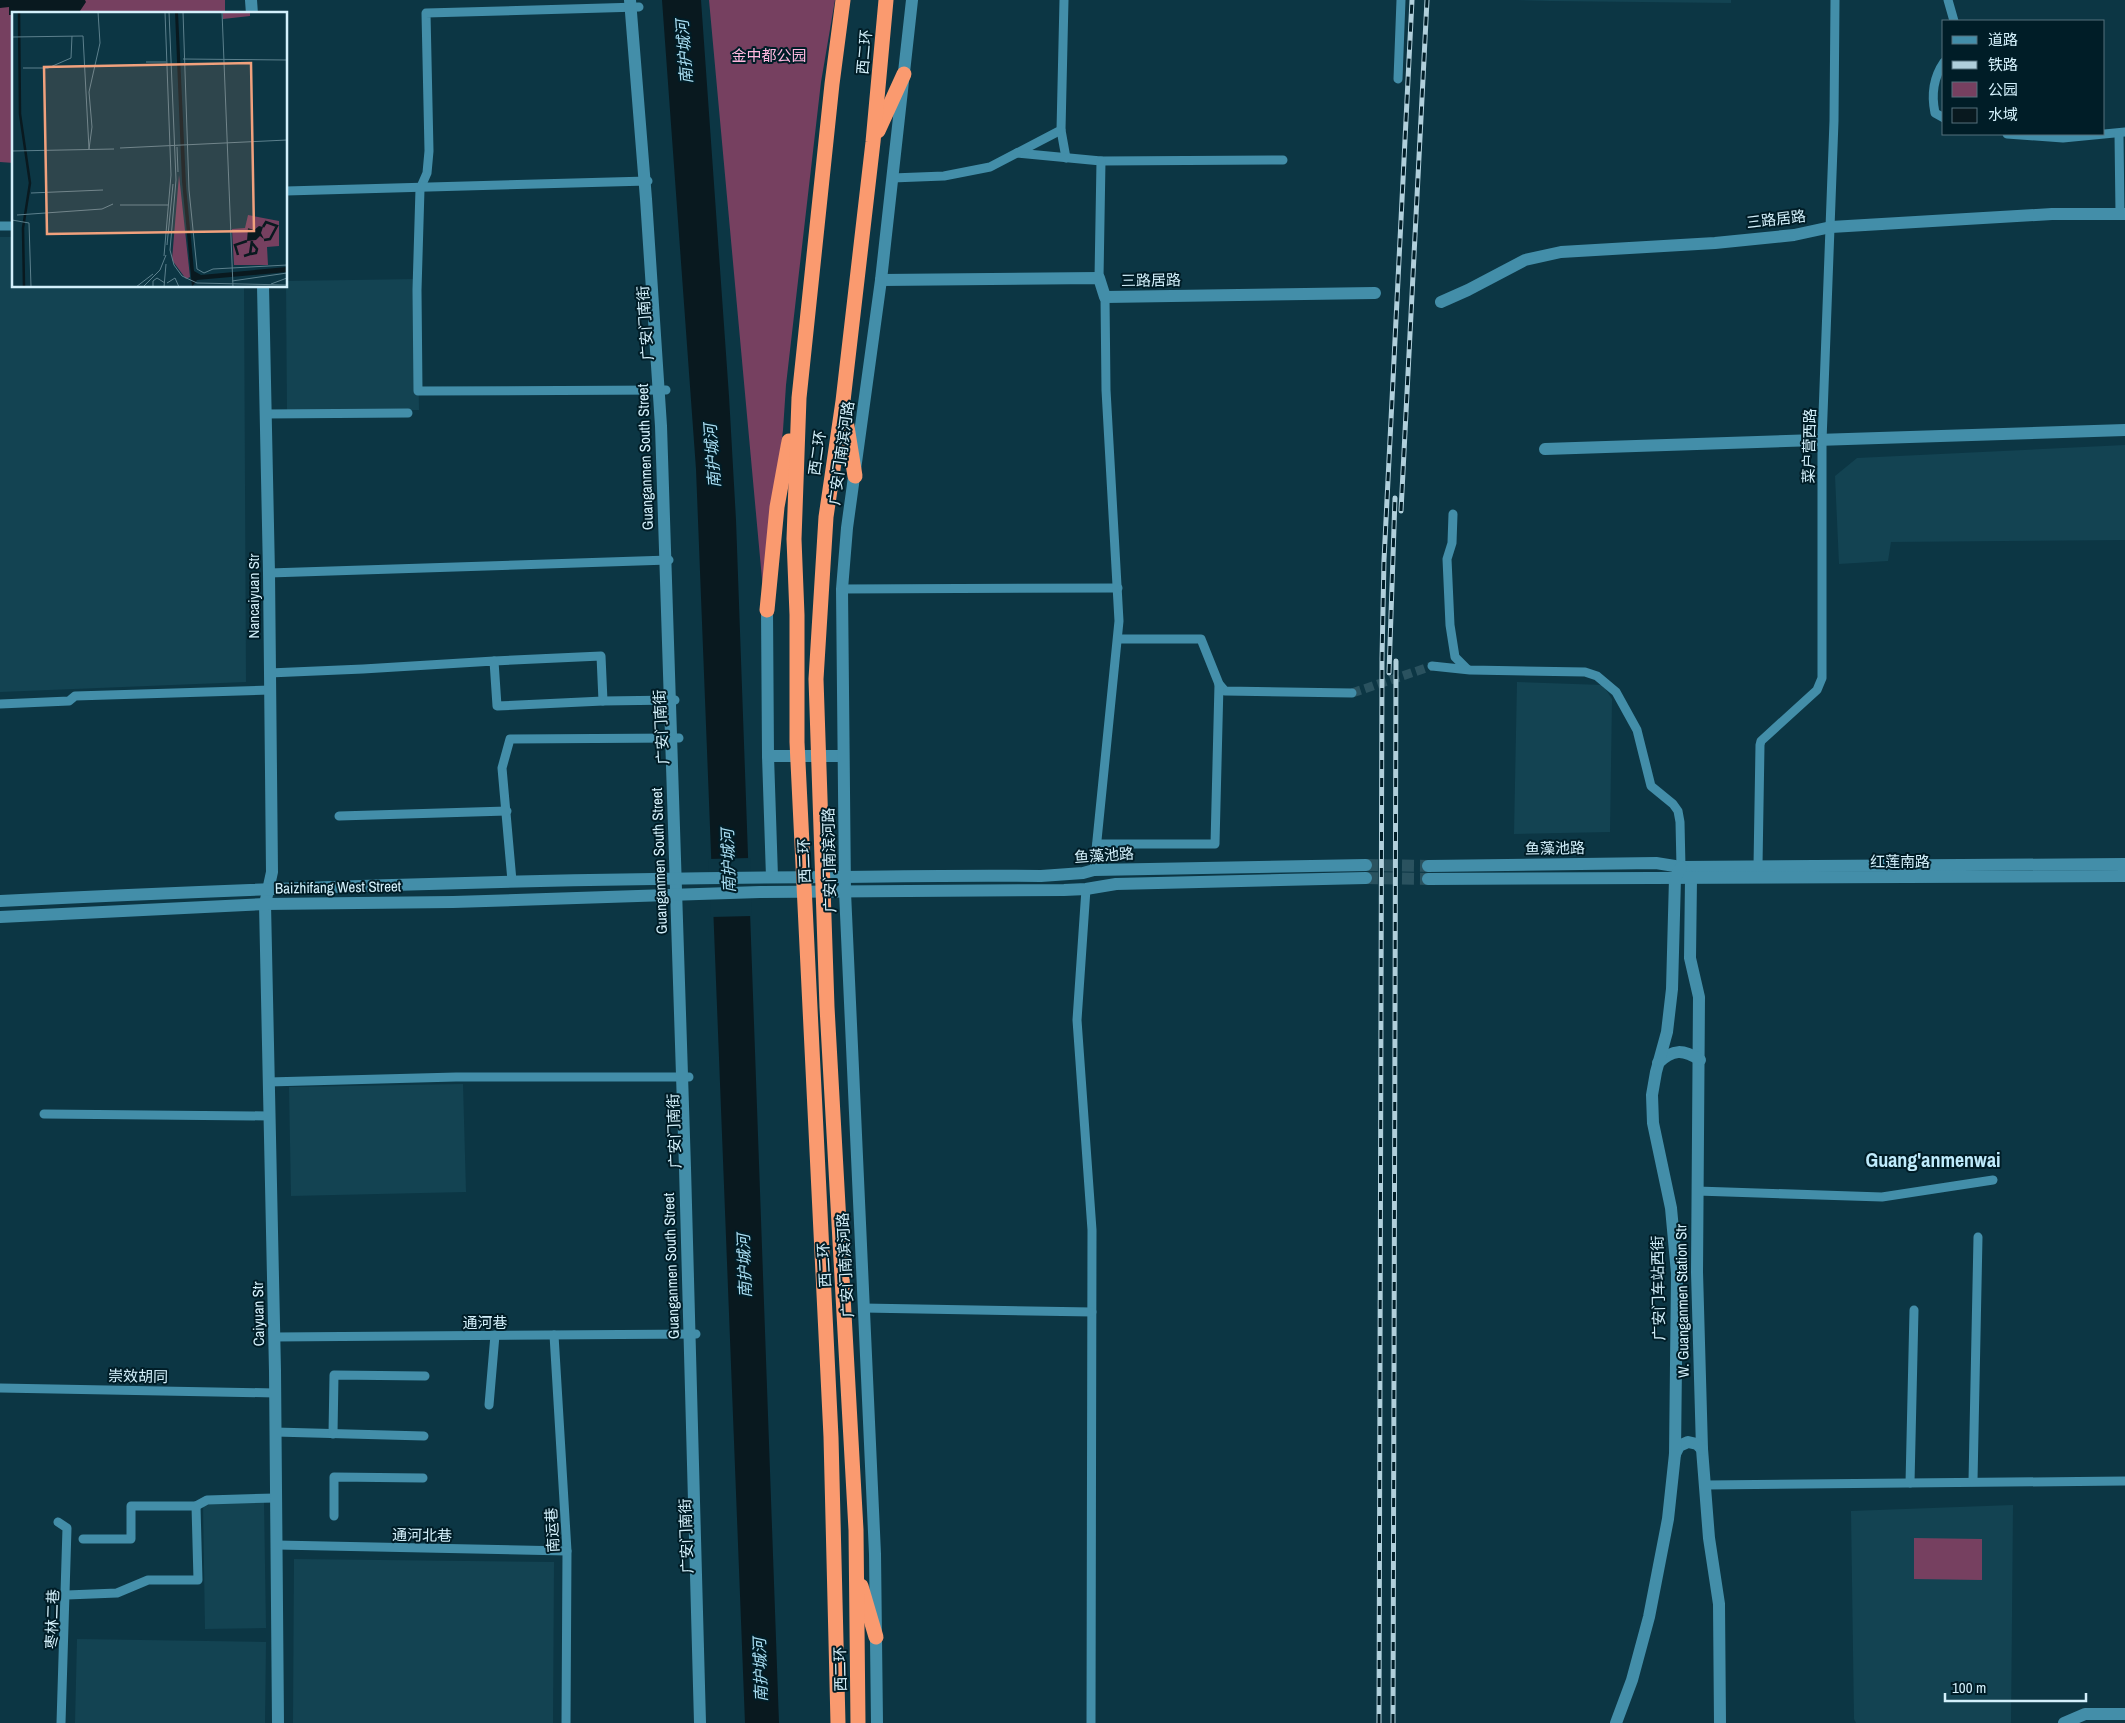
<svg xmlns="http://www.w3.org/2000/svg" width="2125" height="1723" font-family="'Archivo Narrow','Noto Sans SC',sans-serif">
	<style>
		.built { fill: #134352 }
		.green { fill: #764060 }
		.water { fill: #09191f }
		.pier { fill: #0c3644 }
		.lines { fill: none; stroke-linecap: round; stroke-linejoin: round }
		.street-tunnel { stroke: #2a525f; stroke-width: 9; stroke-dasharray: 9 4.5; stroke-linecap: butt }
		.secondary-tunnel { stroke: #2a525f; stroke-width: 12; stroke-dasharray: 12 6; stroke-linecap: butt }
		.street { stroke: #438ea9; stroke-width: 9 }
		.secondary { stroke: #438ea9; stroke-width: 12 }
		.highway { stroke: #fa9a6f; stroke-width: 15 }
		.rail-casing { stroke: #b0cfdb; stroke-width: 5 }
		.rail { stroke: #001d27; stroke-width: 3; stroke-dasharray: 9; stroke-linecap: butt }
		.labels { text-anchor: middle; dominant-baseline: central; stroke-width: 4; stroke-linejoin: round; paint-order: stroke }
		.street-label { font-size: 15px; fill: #d3f0fb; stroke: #001d27 }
		.park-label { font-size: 15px; fill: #ffb9e0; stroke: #001d27 }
		.water-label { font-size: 16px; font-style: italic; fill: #a8ddf2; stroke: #001d27 }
		.district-label { font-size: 20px; font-weight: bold; fill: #bfebfc; stroke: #001d27 }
		.inset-river { fill: none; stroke: #09191f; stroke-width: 2.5 }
		.inset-road { fill: none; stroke: #5c808d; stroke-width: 1 }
		.view { fill: #f1a17d; fill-opacity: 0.15; stroke: #f1a17d; stroke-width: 2.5 }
		.inset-edge { fill: none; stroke: #d3f0fb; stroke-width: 2.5 }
	</style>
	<rect width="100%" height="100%" fill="#0c3644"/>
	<g class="built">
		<polygon points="1514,0 1731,0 1731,3 1550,1"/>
		<polygon points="0,237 14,237 14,286 244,286 246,682 0,692"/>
		<polygon points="417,279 419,410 287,412 286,281"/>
		<polygon points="2125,445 2125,540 1891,542 1888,561 1839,564 1835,476 1857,458"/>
		<polygon points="1517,682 1603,685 1612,699 1610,832 1514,834"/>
		<polygon points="463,1084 466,1192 291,1196 289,1087"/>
		<polygon points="264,1502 266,1628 205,1629 203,1503"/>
		<polygon points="2013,1505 2011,1723 1856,1723 1854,1719 1851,1511"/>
		<polygon points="294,1559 554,1562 553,1723 293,1723"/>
		<polygon points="77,1639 266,1642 265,1723 75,1723"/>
	</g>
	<g class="green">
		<polygon points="0,0 225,0 225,14 14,14 14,163 0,162"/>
		<polygon points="709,0 835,0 821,82 786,385 783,430 763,590"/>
		<polygon points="1914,1538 1982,1539 1982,1580 1914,1579"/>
	</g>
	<g class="water">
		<polygon points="0,0 85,0 86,2 78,14 9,15 9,7 0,8"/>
		<polygon points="662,0 701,0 729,396 736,520 779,1723 745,1723 696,469"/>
	</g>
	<polygon class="pier" points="750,858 752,916 711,917 708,859"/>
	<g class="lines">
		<polyline class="street-tunnel" points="1352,693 1432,666"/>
		<g class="secondary-tunnel">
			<polyline points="1366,865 1428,866"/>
			<polyline points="1366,878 1428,879"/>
		</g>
		<g class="street">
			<polyline points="1948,0 1954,21"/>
			<polyline points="639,7 426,13 429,151 427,173 420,189 417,290 418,391 666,390"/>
			<path d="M1944,62C1933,78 1931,94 1935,113L1944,118"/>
			<polyline points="1398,79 1401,0"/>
			<polyline points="1061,130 1066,158"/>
			<polyline points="2007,134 2063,138 2125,132"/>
			<polyline points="2119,134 2120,214"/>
			<polyline points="1017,153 1101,161 1283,160"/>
			<polyline points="892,178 944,176 990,167 1061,130 1064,0"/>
			<polyline points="286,191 648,181"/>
			<polyline points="0,226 14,226"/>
			<polyline points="1099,278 1101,161"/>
			<polyline points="265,414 408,413"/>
			<polyline points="1453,514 1452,543 1447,559 1450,625 1455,657 1467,669"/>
			<polyline points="269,573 669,560"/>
			<polyline points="842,589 1118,588"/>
			<polyline points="1118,639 1201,639 1219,684 1225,691 1352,693"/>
			<polyline points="494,661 601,656 603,701"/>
			<polyline points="1432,666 1470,670 1585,672 1597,676 1616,692 1637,730 1651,786 1673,804 1678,811 1680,822 1681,867"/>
			<polyline points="269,673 363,669 494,661 497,706 603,701 675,700"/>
			<polyline points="0,704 69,701 75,696 270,690"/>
			<polyline points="339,816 507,811"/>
			<polyline points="1097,844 1215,844 1219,684"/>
			<polyline points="1758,866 1760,745 1761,741 1817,690 1822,678 1822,441 1834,121 1835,0"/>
			<polyline points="1094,870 1119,621 1106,390 1105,297"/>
			<polyline points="512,881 502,768 510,739 679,738"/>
			<polyline points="1086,889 1077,1020 1092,1230 1091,1723"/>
			<polyline points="268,1082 456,1077 689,1077"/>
			<polyline points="44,1114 269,1116"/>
			<polyline points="1697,1191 1882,1197 1993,1180"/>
			<polyline points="863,1308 1092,1312"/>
			<polyline points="554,1335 567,1551 566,1723"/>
			<polyline points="275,1337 696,1334"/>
			<polyline points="0,1388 275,1393"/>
			<polyline points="489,1405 495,1335"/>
			<polyline points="275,1432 424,1436"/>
			<polyline points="333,1434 334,1375 425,1376"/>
			<polyline points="1973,1481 1978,1237"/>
			<polyline points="1910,1483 1914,1310"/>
			<polyline points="1706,1485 2125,1481"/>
			<polyline points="196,1506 207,1500 275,1498"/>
			<polyline points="334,1516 334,1477 423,1478"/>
			<polyline points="58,1522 67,1528 61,1723"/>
			<polyline points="277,1545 567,1551"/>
			<polyline points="67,1595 117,1593 148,1580 198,1580 196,1506 131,1506 131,1539 83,1539"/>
		</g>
		<g class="secondary">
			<polyline points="251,0 252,14"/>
			<polyline points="630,0 646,199 661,426 685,1168 700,1723"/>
			<polyline points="881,280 1099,278 1105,297 1375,293"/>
			<polyline points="263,286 269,573 272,872 265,904 275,1371 278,1723"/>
			<polyline points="1441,302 1468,290 1525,260 1561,252 1715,243 1794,235 1831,227 2052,214 2125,214"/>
			<polyline points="1545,449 2125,430"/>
			<polyline points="767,610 768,756 772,877"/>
			<polyline points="768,756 843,756"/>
			<polyline points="1428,866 1656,863 1681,867 2125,864"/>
			<polyline points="1681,867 1691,879 1690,958 1699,997 1697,1272 1702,1449 1709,1538 1719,1604 1720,1723"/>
			<polyline points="1428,879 2125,876"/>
			<path d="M0,901C281,887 561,878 842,877C908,876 974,875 1041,876L1083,873L1094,870L1366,865"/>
			<polyline points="0,917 265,904 453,902 760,892 1064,890 1086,889 1116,884 1366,878"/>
			<path d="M1658,1063C1673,1049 1683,1049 1700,1060"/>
			<polyline points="1675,1454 1679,1446 1688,1442 1697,1444 1702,1449"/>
			<polyline points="877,1723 875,1554 845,892 842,589 847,528 881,280 912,0"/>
			<polyline points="1616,1723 1632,1680 1649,1617 1668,1519 1675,1454 1677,1273 1671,1208 1653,1123 1652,1095 1656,1072 1667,1032 1672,989 1675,878 1681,867"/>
			<polyline points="2064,1723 2085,1714 2125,1714"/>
		</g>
		<g class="highway">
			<polyline points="878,131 904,74"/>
			<polyline points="845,414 855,476"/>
			<polyline points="767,610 777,507 789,441"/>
			<polyline points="861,1586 876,1637"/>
			<polyline points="838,1723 831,1437 797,742 797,615 794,539 799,398 832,84 843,0"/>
			<polyline points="858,1723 856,1530 827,1007 816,679 826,517 843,401 873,142 886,0"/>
		</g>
		<g class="rail-casing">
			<g id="rail">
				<polyline points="1401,511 1427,0"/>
				<polyline points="1389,673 1395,498"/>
				<polyline points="1379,1723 1382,658 1384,560 1412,0"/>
				<polyline points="1393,1723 1396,661"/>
			</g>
		</g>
		<use href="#rail" class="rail"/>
	</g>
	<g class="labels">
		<g class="street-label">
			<text transform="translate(864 52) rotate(-85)">西二环</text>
			<text transform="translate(1776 219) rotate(-7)">三路居路</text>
			<text transform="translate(1151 280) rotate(-1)">三路居路</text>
			<text transform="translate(645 323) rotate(-94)">广安门南街</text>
			<text transform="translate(1809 446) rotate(-89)">菜户营西路</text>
			<text transform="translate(817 453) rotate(-82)">西二环</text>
			<text transform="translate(841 453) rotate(-82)">广安门南滨河路</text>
			<text transform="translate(645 457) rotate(-92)">Guanganmen South Street</text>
			<text transform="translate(253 596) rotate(-90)">Nancaiyuan Str</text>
			<text transform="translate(661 727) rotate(-93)">广安门南街</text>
			<text transform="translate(1555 848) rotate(-1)">鱼藻池路</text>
			<text transform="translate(1104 855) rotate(-4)">鱼藻池路</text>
			<text transform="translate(829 860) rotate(-91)">广安门南滨河路</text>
			<text transform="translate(659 861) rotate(-92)">Guanganmen South Street</text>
			<text transform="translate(804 861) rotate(-92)">西二环</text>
			<text x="1900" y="861">红莲南路</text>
			<text transform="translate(338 887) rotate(-1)">Baizhifang West Street</text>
			<text transform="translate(674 1131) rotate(-92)">广安门南街</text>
			<text transform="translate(824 1265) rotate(-93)">西二环</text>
			<text transform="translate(845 1265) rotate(-93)">广安门南滨河路</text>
			<text transform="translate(671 1266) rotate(-92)">Guanganmen South Street</text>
			<text transform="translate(1658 1288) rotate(-91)">广安门车站西街</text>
			<text transform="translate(1682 1301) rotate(-91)">W. Guanganmen Station Str</text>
			<text transform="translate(258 1314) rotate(-91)">Caiyuan Str</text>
			<text x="485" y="1322">通河巷</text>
			<text transform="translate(138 1376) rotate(1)">崇效胡同</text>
			<text transform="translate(552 1530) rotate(-93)">南运巷</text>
			<text transform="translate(422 1535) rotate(1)">通河北巷</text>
			<text transform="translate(686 1536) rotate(-92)">广安门南街</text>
			<text transform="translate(52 1619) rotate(-88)">枣林二巷</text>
			<text transform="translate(840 1669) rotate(-91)">西二环</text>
		</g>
		<g class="park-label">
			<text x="769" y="55">金中都公园</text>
		</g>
		<g class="water-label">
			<text transform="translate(684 52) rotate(-94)">南护城河</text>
			<text transform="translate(712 456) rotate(-94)">南护城河</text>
			<text transform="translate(728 861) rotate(-92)">南护城河</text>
			<text transform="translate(744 1266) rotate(-92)">南护城河</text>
			<text transform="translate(760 1670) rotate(-92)">南护城河</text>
		</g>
		<g class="district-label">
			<text x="1933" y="1159">Guang'anmenwai</text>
		</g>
	</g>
	<g transform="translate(12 12)">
		<rect width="275" height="275" fill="#0c3644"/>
		<path d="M211,0H238V4L211,7ZM167,163L178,265L174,267L160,248ZM236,203L267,209V234L255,235L256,253H222L220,217L233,216Z" fill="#764060"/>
		<path d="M163,0H166L174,174L182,259L189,263L275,255V260L185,268L180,275L170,169ZM247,214L251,215L249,221L252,227L248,224L244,228L235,229L236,216L242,218Z" fill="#09191f"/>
		<path class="inset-river" d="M7,0L8,102L18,171L11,216L12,275M251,215L254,210L265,214L258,227L252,228M239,242L244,241L245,237L240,231M226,243L223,233L235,229M232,244L238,242L240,229"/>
		<path class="inset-road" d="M157,0L164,168L158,238L162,253L170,264L185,271L275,273M171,0L177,178L185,257L192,261L201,257L275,253M210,0L221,275M0,25L71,24L77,137L80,115L77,80L88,31L86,0M171,47L275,48M134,50H154M11,56H36L59,46L60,24M165,135L166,160M108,136L275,128M0,139L102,137M19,181L91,178M108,193H156M5,203L90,197L101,192M0,208L17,211L19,275M155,233L161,172M152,244L159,163L153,0M220,269L275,261M155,271L163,266L167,275M259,272L275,266M124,275L141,262M131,275L148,258L154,243M141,275V269L145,266L153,271M152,275L154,252"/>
		<path class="view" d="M239,51L242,219L35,222L32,55Z"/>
		<rect width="275" height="275" class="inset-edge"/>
	</g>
	<rect x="1942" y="20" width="162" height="115" fill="#001d27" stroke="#54717c"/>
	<rect x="1952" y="36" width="25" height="8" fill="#438ea9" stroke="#54717c"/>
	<text x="1988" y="45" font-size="15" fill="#d3f0fb">道路</text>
	<rect x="1952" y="61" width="25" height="8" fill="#b0cfdb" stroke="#54717c"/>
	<text x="1988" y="70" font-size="15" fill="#d3f0fb">铁路</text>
	<rect x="1952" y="82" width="25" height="15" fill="#764060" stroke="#54717c"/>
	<text x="1988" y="95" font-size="15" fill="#d3f0fb">公园</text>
	<rect x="1952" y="108" width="25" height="15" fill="#09191f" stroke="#54717c"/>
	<text x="1988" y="120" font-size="15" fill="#d3f0fb">水域</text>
	<path d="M1945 1693v8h141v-8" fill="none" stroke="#d3f0fb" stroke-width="2.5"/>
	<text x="1952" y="1693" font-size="15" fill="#d3f0fb" stroke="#001d27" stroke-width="4" paint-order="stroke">100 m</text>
</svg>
